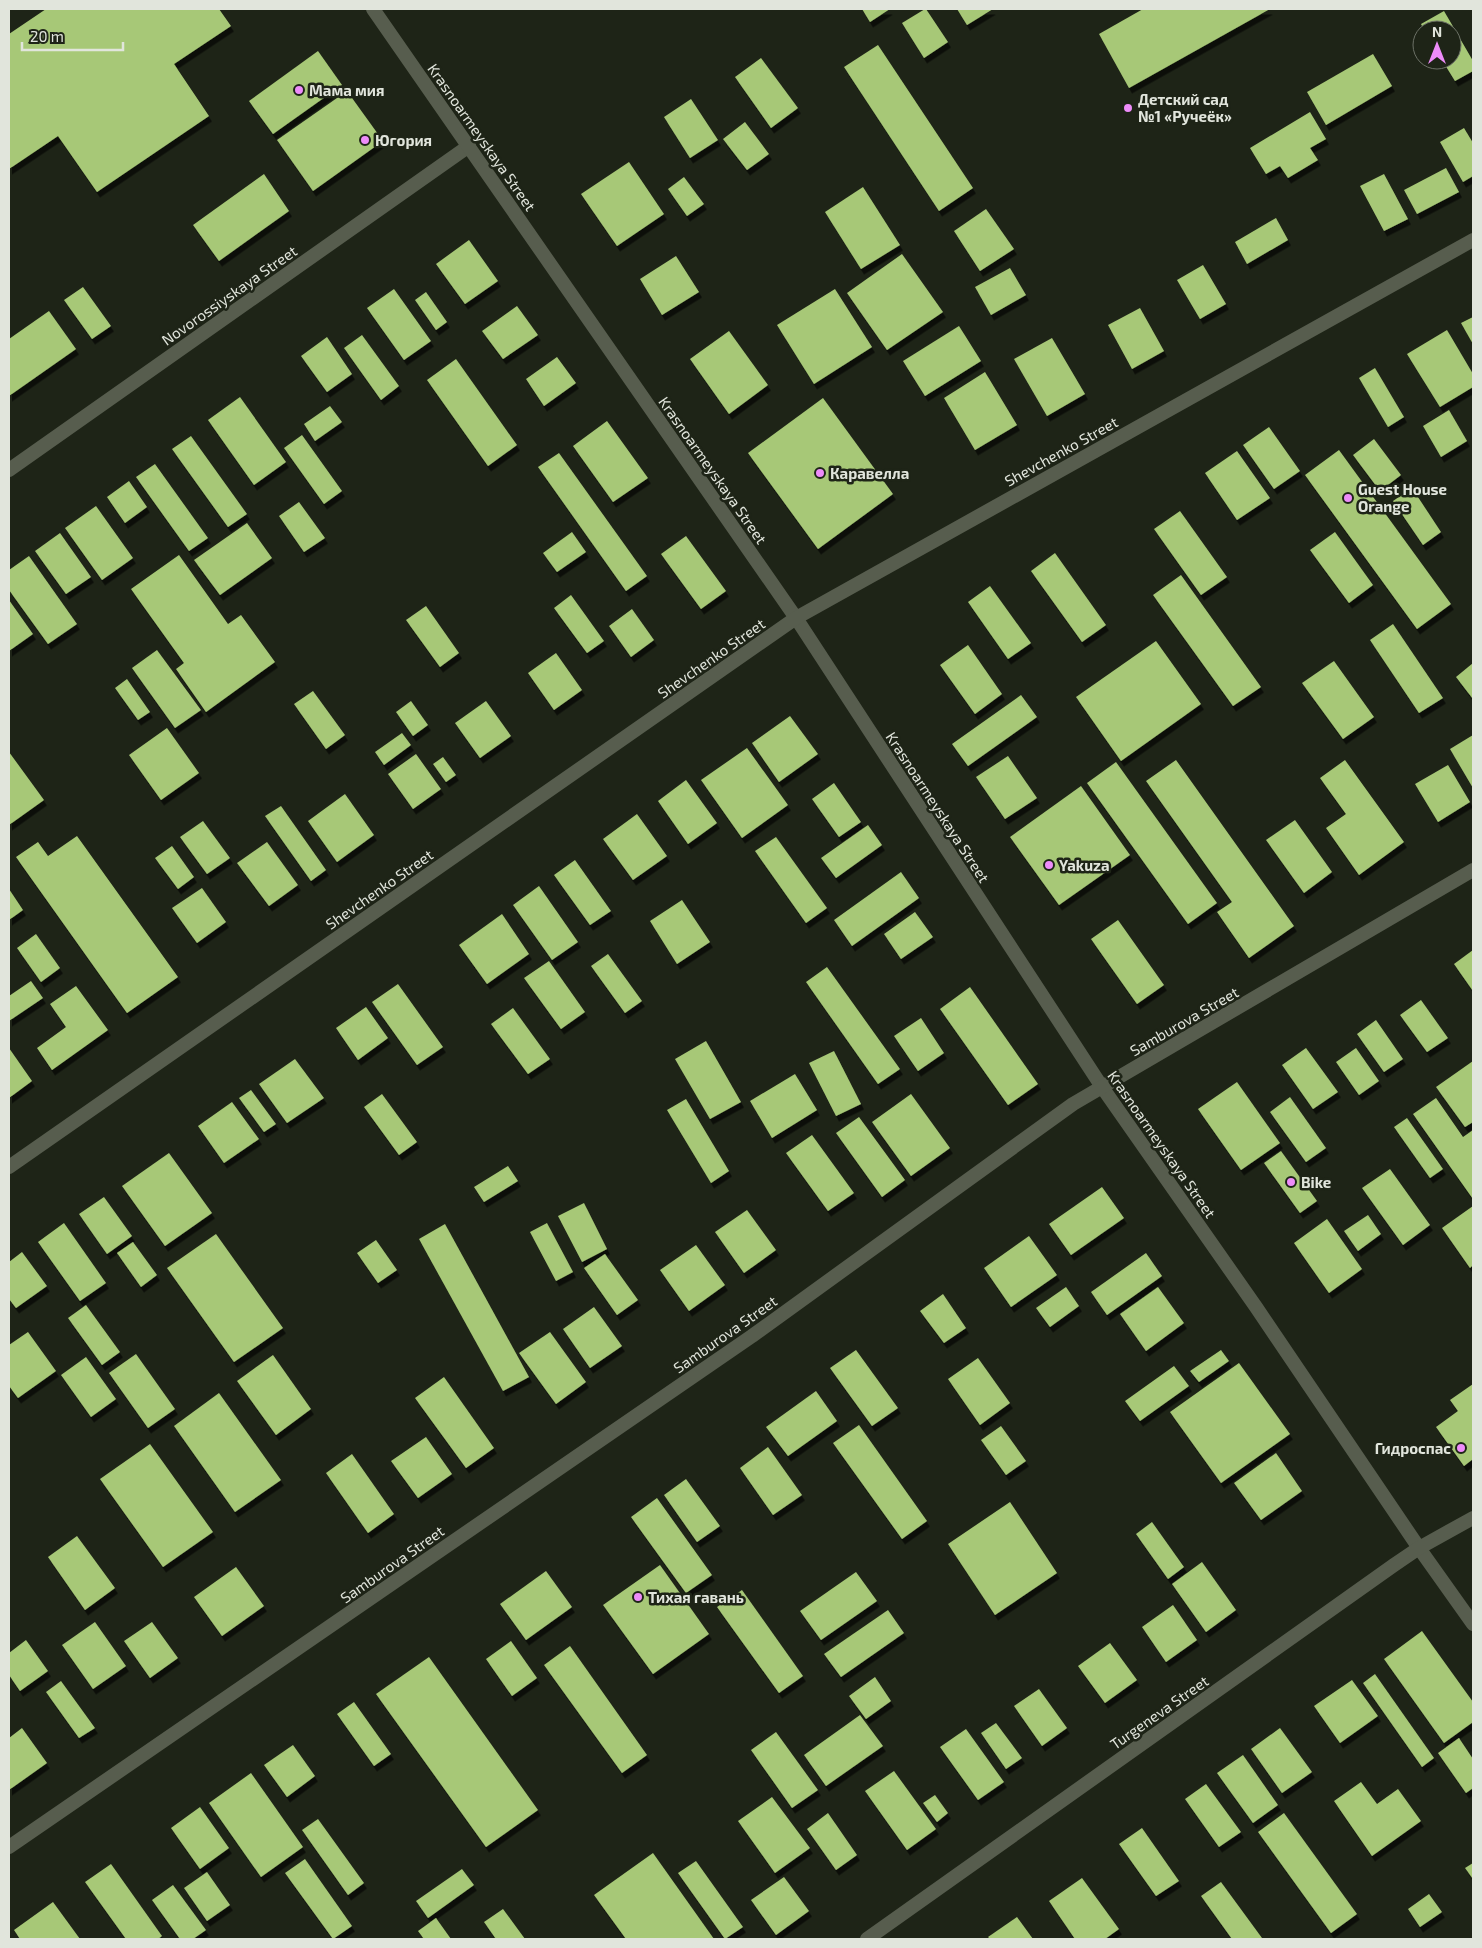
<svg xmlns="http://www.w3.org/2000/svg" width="1482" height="1948" font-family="'Exo 2',sans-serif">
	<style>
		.building { fill: #a7c877; filter: url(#shadow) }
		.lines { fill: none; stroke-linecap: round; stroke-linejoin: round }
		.minor { stroke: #575d4e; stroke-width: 14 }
		.tertiary { stroke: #575d4e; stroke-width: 14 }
		.poi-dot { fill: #ed8cf9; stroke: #1e2417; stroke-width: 2 }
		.labels { text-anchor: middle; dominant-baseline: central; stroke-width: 5; stroke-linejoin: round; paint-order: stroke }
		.poi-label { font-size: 15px; font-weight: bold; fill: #e1e5dc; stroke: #1e2417; text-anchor: start }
		.street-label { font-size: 15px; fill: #e1e5dc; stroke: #1e2417 }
	</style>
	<defs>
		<filter id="shadow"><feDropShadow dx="3" dy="5.5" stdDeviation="0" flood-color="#0009"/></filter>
	</defs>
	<rect width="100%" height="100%" fill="#1e2417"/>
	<g class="building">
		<polygon points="46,9 219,9 231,26 174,64 209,116 97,192 58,136 9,169 9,34"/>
		<polygon points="862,9 890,9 870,22"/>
		<polygon points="925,9 926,9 948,42 924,58 902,23"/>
		<polygon points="957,9 993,9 967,25"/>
		<polygon points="1143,9 1270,9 1129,88 1099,34"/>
		<polygon points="1444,11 1473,61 1473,71 1455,81 1442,60 1452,60 1452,30 1424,30 1421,24"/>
		<polygon points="878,45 973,188 939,211 844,67"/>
		<polygon points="318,51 342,85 273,134 249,101"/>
		<polygon points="1373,54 1392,86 1326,125 1307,92"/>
		<polygon points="761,58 798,108 771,128 735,77"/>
		<polygon points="347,91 383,141 313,191 277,140"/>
		<polygon points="691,99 718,140 690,158 664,117"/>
		<polygon points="1310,112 1326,139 1310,148 1318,160 1288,178 1280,166 1266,174 1250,148"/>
		<polygon points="745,122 769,154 747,170 723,139"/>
		<polygon points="1464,128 1473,143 1473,176 1463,182 1440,142"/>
		<polygon points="629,162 664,214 617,246 581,194"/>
		<polygon points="1446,168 1459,192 1417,214 1404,190"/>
		<polygon points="264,174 289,211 219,261 193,225"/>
		<polygon points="1384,174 1408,219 1384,231 1360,186"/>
		<polygon points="684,177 704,204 687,216 668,189"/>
		<polygon points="863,187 900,245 861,269 825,212"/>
		<polygon points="986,209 1014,249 980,271 954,231"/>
		<polygon points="1276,218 1288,240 1247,264 1235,242"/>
		<polygon points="469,240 498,281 465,304 436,264"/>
		<polygon points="902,254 943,312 887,350 847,293"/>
		<polygon points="676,256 699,292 662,315 640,279"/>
		<polygon points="1203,265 1226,304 1200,319 1177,280"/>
		<polygon points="1010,268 1026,295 991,315 975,287"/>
		<polygon points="83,287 111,326 92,339 64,300"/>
		<polygon points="394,289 431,341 404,360 367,308"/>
		<polygon points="835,289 872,347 814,384 777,325"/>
		<polygon points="426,292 447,322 436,330 415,300"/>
		<polygon points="517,306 538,335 503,359 482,331"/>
		<polygon points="1140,308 1164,351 1132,369 1108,325"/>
		<polygon points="49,311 76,349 9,396 9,339"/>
		<polygon points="1473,317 1473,344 1461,323"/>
		<polygon points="959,326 981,361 925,396 903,361"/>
		<polygon points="1447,330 1473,374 1473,387 1440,407 1407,354"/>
		<polygon points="729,331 768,385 729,414 690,359"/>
		<polygon points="362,335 399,386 381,400 344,348"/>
		<polygon points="327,337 352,374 327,392 301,356"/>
		<polygon points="1052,338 1085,394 1047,416 1014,359"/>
		<polygon points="557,357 576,383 544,406 526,379"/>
		<polygon points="456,359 517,445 488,466 427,380"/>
		<polygon points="1375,368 1404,417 1388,427 1359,378"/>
		<polygon points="985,372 1017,425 975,450 944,398"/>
		<polygon points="240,397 286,462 254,485 208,420"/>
		<polygon points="823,398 893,494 818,549 748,453"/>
		<polygon points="330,406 342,422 315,441 304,424"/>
		<polygon points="1449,410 1467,441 1441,457 1423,426"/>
		<polygon points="607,421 648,478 613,502 573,446"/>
		<polygon points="1269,427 1300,471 1274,489 1243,445"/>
		<polygon points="302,435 342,491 324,504 284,448"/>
		<polygon points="191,436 247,514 228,527 172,449"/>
		<polygon points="1374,439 1401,475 1380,491 1353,455"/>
		<polygon points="1339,450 1451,604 1417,629 1305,475"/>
		<polygon points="1237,451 1270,498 1237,520 1205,473"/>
		<polygon points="559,453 647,576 626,591 538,467"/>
		<polygon points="155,464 208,538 189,551 136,477"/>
		<polygon points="129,481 147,507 125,523 107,497"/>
		<polygon points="1412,488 1441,532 1423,545 1393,501"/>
		<polygon points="299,502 325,538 304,552 279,516"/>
		<polygon points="96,506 133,558 102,580 65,528"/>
		<polygon points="1180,511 1227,577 1201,595 1154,529"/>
		<polygon points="247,523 272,558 220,595 194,560"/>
		<polygon points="572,532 586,552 557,572 543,553"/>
		<polygon points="1335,532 1373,585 1349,603 1310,550"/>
		<polygon points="60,533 91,577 66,594 35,551"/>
		<polygon points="686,536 726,591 701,609 661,554"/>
		<polygon points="1055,553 1106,625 1082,642 1031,571"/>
		<polygon points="179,555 228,624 241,615 275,662 206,712 176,669 184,663 131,589"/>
		<polygon points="29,556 77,624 48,644 9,590 9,570"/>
		<polygon points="1181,575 1261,687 1233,706 1153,595"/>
		<polygon points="990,586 1031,643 1008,659 968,602"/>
		<polygon points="571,595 604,641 587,653 554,608"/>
		<polygon points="9,600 33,634 9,651"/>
		<polygon points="426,606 459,653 440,667 406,620"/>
		<polygon points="632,609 654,640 631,657 609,626"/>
		<polygon points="1393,624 1443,698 1419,713 1370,640"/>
		<polygon points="1156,641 1201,704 1121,761 1076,697"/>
		<polygon points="968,645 1002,694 975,714 940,665"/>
		<polygon points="157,650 201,710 175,728 132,668"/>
		<polygon points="556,653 582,690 554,710 528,673"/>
		<polygon points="1334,661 1374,717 1343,739 1302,683"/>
		<polygon points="1473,663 1473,699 1456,677"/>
		<polygon points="127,679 150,712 138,720 115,688"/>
		<polygon points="313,691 345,735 326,749 294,704"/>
		<polygon points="1021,695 1037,717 968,766 952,744"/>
		<polygon points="411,701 428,725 413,736 396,712"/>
		<polygon points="486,701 511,736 480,758 455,723"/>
		<polygon points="790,716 818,754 779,782 752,743"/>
		<polygon points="167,728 199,773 161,800 129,755"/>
		<polygon points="402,733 411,745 384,765 375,752"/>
		<polygon points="1473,735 1473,788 1450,749"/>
		<polygon points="747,748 788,805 742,838 701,780"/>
		<polygon points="9,752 44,800 9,825"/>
		<polygon points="416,754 441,789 413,809 388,774"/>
		<polygon points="1008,756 1037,798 1005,819 976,777"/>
		<polygon points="443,757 456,775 446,782 433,764"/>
		<polygon points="1176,760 1294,926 1249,958 1217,912 1232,902 1146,781"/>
		<polygon points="1345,760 1404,842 1359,875 1326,828 1346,814 1320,778"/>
		<polygon points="1116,762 1217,903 1188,924 1087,783"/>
		<polygon points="1448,765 1470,802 1438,822 1415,784"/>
		<polygon points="686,780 717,823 688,844 658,801"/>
		<polygon points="834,783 861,822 839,837 812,799"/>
		<polygon points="1081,786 1130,855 1059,905 1010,837"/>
		<polygon points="345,794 374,835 337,862 308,821"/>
		<polygon points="281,806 326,870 311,881 265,816"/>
		<polygon points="637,814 667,856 633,880 603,839"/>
		<polygon points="1295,820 1332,872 1304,893 1266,840"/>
		<polygon points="203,821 230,858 207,874 180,837"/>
		<polygon points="868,825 882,845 836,878 821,858"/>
		<polygon points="77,836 178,977 127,1013 16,857 38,842 48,856"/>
		<polygon points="776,837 827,908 806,923 755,851"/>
		<polygon points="267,842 298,885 269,906 237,863"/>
		<polygon points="172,846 194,877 178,889 155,858"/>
		<polygon points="575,860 611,911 590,925 554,875"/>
		<polygon points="901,872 919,898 852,946 834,920"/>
		<polygon points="539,886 578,942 552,960 513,905"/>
		<polygon points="202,888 226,922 197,943 172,908"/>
		<polygon points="9,889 23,910 9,920"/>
		<polygon points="682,900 710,942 677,964 650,921"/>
		<polygon points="915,912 933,937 901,959 884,934"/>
		<polygon points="502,914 529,954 487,984 459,945"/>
		<polygon points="1118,920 1164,985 1137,1004 1091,939"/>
		<polygon points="36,934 60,968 41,982 17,948"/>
		<polygon points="1473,950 1473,991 1454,964"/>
		<polygon points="608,954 642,1001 625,1013 591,966"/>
		<polygon points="549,961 585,1012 561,1029 524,978"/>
		<polygon points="827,967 900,1069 878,1084 806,982"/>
		<polygon points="31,981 43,998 9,1021 9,996"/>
		<polygon points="398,984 443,1047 417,1065 372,1002"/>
		<polygon points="76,986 108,1030 52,1070 37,1048 66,1027 50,1004"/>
		<polygon points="970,987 1038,1084 1008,1105 940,1009"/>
		<polygon points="1421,1000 1448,1038 1427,1052 1400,1015"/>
		<polygon points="366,1007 388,1038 358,1060 336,1028"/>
		<polygon points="513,1008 550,1059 528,1074 491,1024"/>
		<polygon points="921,1018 944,1053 918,1071 894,1036"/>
		<polygon points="1376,1020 1403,1059 1384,1072 1357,1034"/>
		<polygon points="706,1041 741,1102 710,1119 675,1059"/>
		<polygon points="9,1048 32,1081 9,1098"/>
		<polygon points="1306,1048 1338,1092 1313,1109 1282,1065"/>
		<polygon points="1356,1048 1379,1081 1359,1095 1336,1062"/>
		<polygon points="834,1051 861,1104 836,1116 809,1063"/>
		<polygon points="295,1059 324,1098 287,1123 259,1084"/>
		<polygon points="1473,1061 1473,1122 1465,1127 1436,1087"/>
		<polygon points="795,1074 817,1110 772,1138 750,1101"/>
		<polygon points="1237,1082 1280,1143 1241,1170 1198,1109"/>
		<polygon points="251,1090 276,1124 264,1132 239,1098"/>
		<polygon points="382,1094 417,1142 399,1155 364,1107"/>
		<polygon points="911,1094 950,1148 911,1176 872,1122"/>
		<polygon points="1290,1097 1326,1148 1306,1162 1270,1112"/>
		<polygon points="1436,1098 1463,1137 1473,1130 1473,1199 1413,1114"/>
		<polygon points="686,1099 729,1171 711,1183 667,1110"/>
		<polygon points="232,1102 259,1139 224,1163 198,1126"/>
		<polygon points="859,1117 905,1180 882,1197 836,1133"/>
		<polygon points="1407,1118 1443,1169 1430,1178 1394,1127"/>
		<polygon points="812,1135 854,1193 828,1211 786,1153"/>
		<polygon points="1281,1151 1317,1201 1300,1213 1264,1163"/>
		<polygon points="169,1153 212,1213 165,1246 122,1186"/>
		<polygon points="508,1166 518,1181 484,1202 474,1187"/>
		<polygon points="1390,1169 1430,1225 1403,1245 1362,1188"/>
		<polygon points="1102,1187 1124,1218 1071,1255 1049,1224"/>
		<polygon points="104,1197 132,1236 107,1254 79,1214"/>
		<polygon points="584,1203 607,1249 582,1262 558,1216"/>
		<polygon points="1473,1206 1473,1265 1470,1268 1442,1228"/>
		<polygon points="747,1210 776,1250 744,1273 715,1232"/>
		<polygon points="1368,1215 1381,1234 1358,1251 1344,1231"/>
		<polygon points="1327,1219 1362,1269 1329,1293 1294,1243"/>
		<polygon points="64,1223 106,1283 80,1301 38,1242"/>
		<polygon points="547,1223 573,1272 556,1281 530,1232"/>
		<polygon points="445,1224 529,1377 503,1391 419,1239"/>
		<polygon points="216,1234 283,1328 234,1362 167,1268"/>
		<polygon points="1029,1236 1057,1275 1011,1307 984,1268"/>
		<polygon points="376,1240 397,1270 378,1283 357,1253"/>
		<polygon points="133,1242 157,1275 141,1287 117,1253"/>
		<polygon points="696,1245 725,1285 689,1311 660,1270"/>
		<polygon points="22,1252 47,1286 16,1308 9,1299 9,1262"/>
		<polygon points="1146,1253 1162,1276 1107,1315 1091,1292"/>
		<polygon points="605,1254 638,1300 617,1315 584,1268"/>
		<polygon points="1066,1287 1079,1306 1050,1327 1036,1308"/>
		<polygon points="1158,1287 1184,1323 1146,1351 1120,1314"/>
		<polygon points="943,1294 966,1328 944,1343 920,1311"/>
		<polygon points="86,1305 120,1352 102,1365 68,1318"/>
		<polygon points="594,1307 622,1346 590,1368 563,1329"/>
		<polygon points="28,1332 56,1371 18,1398 9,1386 9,1345"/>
		<polygon points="550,1332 586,1382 556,1404 519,1353"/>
		<polygon points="856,1350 898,1408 872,1426 830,1368"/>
		<polygon points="1221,1350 1229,1361 1199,1382 1190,1371"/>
		<polygon points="136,1354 175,1409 148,1428 109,1373"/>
		<polygon points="273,1355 311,1409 276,1435 237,1381"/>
		<polygon points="86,1357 116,1399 91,1417 61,1375"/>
		<polygon points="978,1358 1010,1403 980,1425 948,1379"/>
		<polygon points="1239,1363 1290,1434 1221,1483 1170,1412"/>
		<polygon points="1174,1366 1189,1386 1140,1421 1125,1401"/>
		<polygon points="444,1377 494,1448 466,1468 415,1398"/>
		<polygon points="1473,1384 1473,1459 1464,1466 1436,1427 1458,1411 1450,1400"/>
		<polygon points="816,1391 837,1421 788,1456 766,1427"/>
		<polygon points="219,1393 281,1480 235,1512 174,1426"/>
		<polygon points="859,1425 927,1521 902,1539 833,1443"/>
		<polygon points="1001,1426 1026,1461 1006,1475 981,1440"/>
		<polygon points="426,1437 452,1474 418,1498 391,1461"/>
		<polygon points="150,1444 213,1532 163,1567 100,1479"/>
		<polygon points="768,1447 802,1495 773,1515 740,1468"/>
		<polygon points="1276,1453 1302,1491 1261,1520 1234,1483"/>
		<polygon points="352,1454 394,1514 368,1533 326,1473"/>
		<polygon points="686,1479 720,1526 697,1542 664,1495"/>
		<polygon points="657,1498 712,1575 686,1593 631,1517"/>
		<polygon points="1010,1502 1057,1573 995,1615 948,1544"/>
		<polygon points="1152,1522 1184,1567 1168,1579 1136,1534"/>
		<polygon points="77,1536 115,1588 85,1610 48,1557"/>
		<polygon points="1202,1562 1236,1610 1206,1632 1172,1584"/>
		<polygon points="660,1565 709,1634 653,1674 603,1605"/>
		<polygon points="236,1567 264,1606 222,1636 194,1597"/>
		<polygon points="546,1571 572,1607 526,1640 500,1604"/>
		<polygon points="856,1572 877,1601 821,1640 800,1611"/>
		<polygon points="742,1590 803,1676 779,1693 717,1607"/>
		<polygon points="1173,1605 1197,1640 1166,1662 1142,1627"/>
		<polygon points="888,1610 904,1633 841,1677 824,1654"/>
		<polygon points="95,1622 126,1666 93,1689 62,1645"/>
		<polygon points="152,1622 178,1658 150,1678 124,1641"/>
		<polygon points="1422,1631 1473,1702 1473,1722 1444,1743 1384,1659"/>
		<polygon points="26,1640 48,1671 20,1691 9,1675 9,1653"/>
		<polygon points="511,1641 537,1678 512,1696 486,1659"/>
		<polygon points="1110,1643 1137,1680 1105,1703 1078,1666"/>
		<polygon points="570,1646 647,1755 622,1773 544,1665"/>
		<polygon points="429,1657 538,1810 486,1847 376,1694"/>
		<polygon points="1375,1674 1434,1758 1422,1767 1363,1683"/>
		<polygon points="875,1677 891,1701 866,1719 849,1696"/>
		<polygon points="1352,1680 1378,1716 1340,1743 1314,1706"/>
		<polygon points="61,1681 95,1728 79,1738 46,1692"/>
		<polygon points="1039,1689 1067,1728 1042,1746 1014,1706"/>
		<polygon points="354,1702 391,1754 374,1766 337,1714"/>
		<polygon points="860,1715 883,1746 826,1786 804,1755"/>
		<polygon points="996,1723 1022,1758 1006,1769 981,1733"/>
		<polygon points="22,1728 47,1763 9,1790 9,1738"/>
		<polygon points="1280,1728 1312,1772 1282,1793 1251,1749"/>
		<polygon points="966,1729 1004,1782 978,1800 940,1747"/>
		<polygon points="776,1732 818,1790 792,1808 751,1750"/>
		<polygon points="1459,1738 1473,1759 1473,1788 1466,1793 1438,1753"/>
		<polygon points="293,1745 315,1776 287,1797 264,1765"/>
		<polygon points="1243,1755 1278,1805 1253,1823 1217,1773"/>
		<polygon points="894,1771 936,1829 907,1850 865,1791"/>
		<polygon points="251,1773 303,1847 261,1877 209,1803"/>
		<polygon points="1361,1782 1377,1804 1398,1789 1421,1821 1372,1856 1334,1801"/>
		<polygon points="1206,1784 1241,1832 1219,1847 1185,1799"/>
		<polygon points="935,1795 948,1813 937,1822 923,1803"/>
		<polygon points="772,1797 810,1848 775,1873 738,1821"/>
		<polygon points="200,1807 229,1848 200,1869 171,1828"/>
		<polygon points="828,1813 857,1855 836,1870 807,1829"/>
		<polygon points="1284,1813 1357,1914 1331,1933 1258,1832"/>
		<polygon points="318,1819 364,1883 348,1895 302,1830"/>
		<polygon points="1142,1828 1179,1881 1156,1896 1119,1844"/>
		<polygon points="653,1853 714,1939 626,1939 594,1895"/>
		<polygon points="305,1859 352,1926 333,1939 285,1873"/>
		<polygon points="696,1861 743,1927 725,1939 678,1873"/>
		<polygon points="1473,1863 1473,1879 1465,1868"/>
		<polygon points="111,1864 162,1936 158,1939 126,1939 85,1882"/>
		<polygon points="462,1869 474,1885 428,1918 416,1901"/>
		<polygon points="207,1872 230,1905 207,1921 184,1888"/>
		<polygon points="784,1877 809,1911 776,1935 751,1900"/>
		<polygon points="1082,1878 1119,1929 1105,1939 1075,1939 1049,1901"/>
		<polygon points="1221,1882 1262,1938 1259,1939 1232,1939 1201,1896"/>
		<polygon points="173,1885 206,1930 193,1939 180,1939 152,1900"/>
		<polygon points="1429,1894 1442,1912 1420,1927 1408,1909"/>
		<polygon points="53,1902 80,1939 20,1939 14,1930"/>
		<polygon points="503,1909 525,1939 496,1939 484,1922"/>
		<polygon points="1017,1917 1033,1939 990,1939 988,1937"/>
		<polygon points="436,1918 451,1939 424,1939 418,1931"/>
	</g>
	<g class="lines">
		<g class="minor">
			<polyline points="9,470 469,146"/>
			<polyline points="1102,1087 1256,1307 1419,1548 1473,1624"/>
			<polyline points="867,1939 1394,1565 1419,1548 1473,1518"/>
		</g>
		<g class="tertiary">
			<polyline points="373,9 796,618 1102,1087"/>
			<polyline points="9,1167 796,618 1473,240"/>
			<polyline points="9,1847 752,1336 1073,1104 1473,870"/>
		</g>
	</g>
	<g class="poi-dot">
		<circle cx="299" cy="90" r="5"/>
		<circle cx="1128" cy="108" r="5"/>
		<circle cx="365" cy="140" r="5"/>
		<circle cx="820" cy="473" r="5"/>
		<circle cx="1348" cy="498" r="5"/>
		<circle cx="1049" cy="865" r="5"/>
		<circle cx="1291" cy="1182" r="5"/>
		<circle cx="1461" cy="1448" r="5"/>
		<circle cx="638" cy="1597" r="5"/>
	</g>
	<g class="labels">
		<g class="poi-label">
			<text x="309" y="90">Мама мия</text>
			<text x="1138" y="99">Детский сад<tspan x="1138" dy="17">№1 «Ручеёк»</tspan></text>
			<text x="375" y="140">Югория</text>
			<text x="830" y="473">Каравелла</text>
			<text x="1358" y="489">Guest House<tspan x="1358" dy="17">Orange</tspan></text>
			<text x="1059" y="865">Yakuza</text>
			<text x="1301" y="1182">Bike</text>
			<text x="1451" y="1448" text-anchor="end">Гидроспас</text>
			<text x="648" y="1597">Тихая гавань</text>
		</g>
		<g class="street-label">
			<text transform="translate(482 137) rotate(55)">Krasnoarmeyskaya Street</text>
			<text transform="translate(229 295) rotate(-35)">Novorossiyskaya Street</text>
			<text transform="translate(1061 451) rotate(-29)">Shevchenko Street</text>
			<text transform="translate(713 470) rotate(55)">Krasnoarmeyskaya Street</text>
			<text transform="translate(711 658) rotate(-35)">Shevchenko Street</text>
			<text transform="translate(938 807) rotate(57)">Krasnoarmeyskaya Street</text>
			<text transform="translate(379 889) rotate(-35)">Shevchenko Street</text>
			<text transform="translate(1184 1021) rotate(-30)">Samburova Street</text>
			<text transform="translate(1162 1144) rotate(55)">Krasnoarmeyskaya Street</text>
			<text transform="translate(725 1334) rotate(-35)">Samburova Street</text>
			<text transform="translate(392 1564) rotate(-35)">Samburova Street</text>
			<text transform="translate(1159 1712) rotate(-35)">Turgeneva Street</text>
		</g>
	</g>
	<rect width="1482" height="1948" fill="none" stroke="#e1e5dc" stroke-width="20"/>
	<g transform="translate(1437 45)"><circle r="24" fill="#1e2417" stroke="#6c7166"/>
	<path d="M0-4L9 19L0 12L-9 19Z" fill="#ed8cf9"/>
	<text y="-8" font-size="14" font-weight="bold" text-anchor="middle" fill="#e1e5dc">N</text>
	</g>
	<path d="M22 42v8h101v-8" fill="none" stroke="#e1e5dc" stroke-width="2.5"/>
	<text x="30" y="42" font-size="15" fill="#e1e5dc" stroke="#1e2417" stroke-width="4" paint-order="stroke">20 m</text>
</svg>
